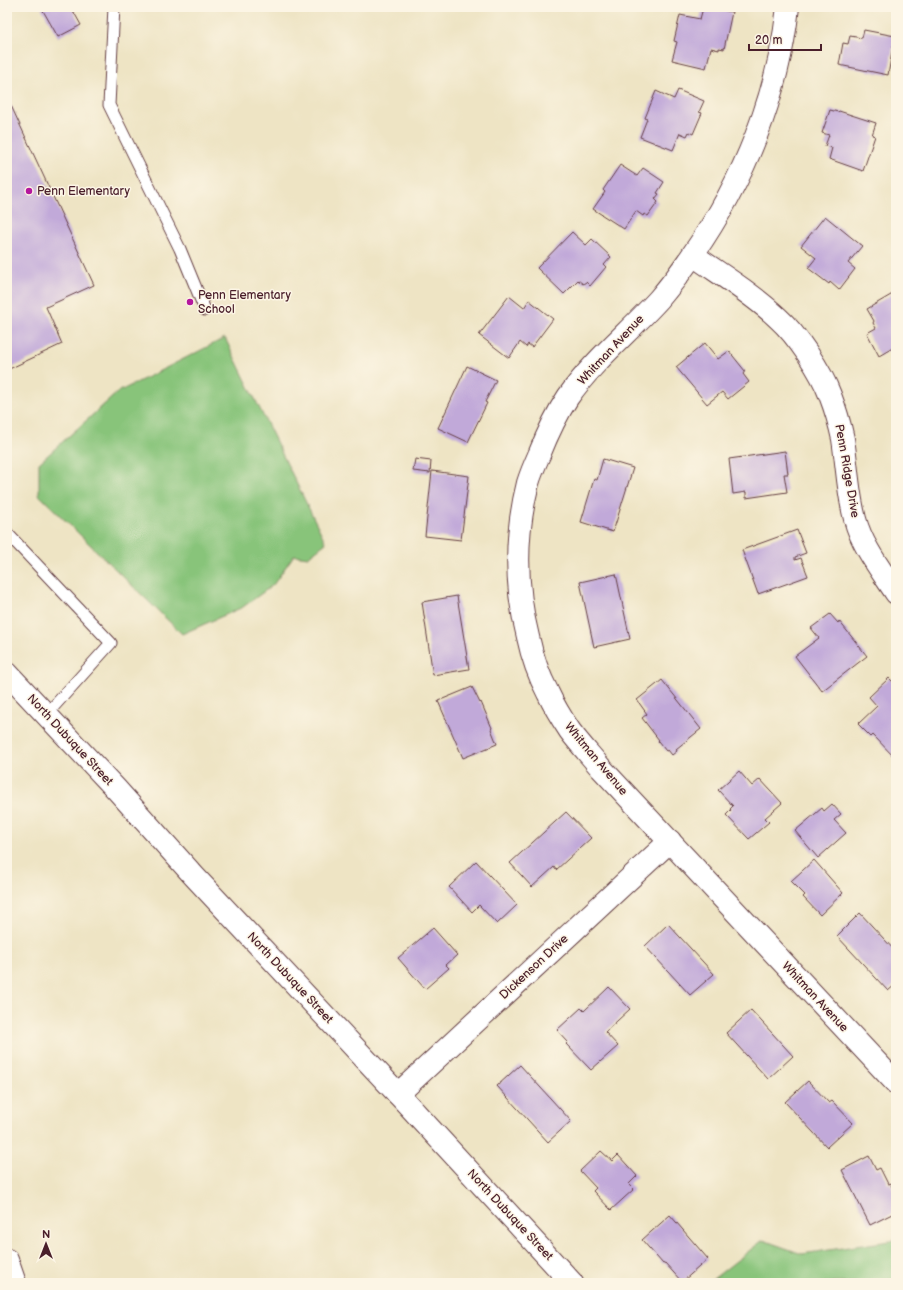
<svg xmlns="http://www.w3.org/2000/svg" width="903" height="1290" font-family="'Balsamiq Sans',sans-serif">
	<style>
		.green { fill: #88c47a; stroke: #697252 }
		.building { fill: #c1a9d9 }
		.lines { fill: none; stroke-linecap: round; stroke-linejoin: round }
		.service-casing { stroke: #633d42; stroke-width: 13 }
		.minor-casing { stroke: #633d42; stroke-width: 24 }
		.secondary-casing { stroke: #633d42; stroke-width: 24 }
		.service { stroke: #fff; stroke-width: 11 }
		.minor { stroke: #fff; stroke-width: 22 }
		.secondary { stroke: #fff; stroke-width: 22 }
		.poi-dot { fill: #b5179e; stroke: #fcf5e5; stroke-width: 1.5 }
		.labels { text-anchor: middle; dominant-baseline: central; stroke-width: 3; stroke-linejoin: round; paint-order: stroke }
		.poi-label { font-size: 12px; fill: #4a1f2b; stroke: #fcf5e5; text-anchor: start }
		.street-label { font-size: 12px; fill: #4a1f2b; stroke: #fcf5e5 }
	</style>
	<rect width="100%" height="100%" fill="#fcf5e5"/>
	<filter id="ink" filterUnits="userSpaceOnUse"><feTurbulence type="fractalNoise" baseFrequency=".025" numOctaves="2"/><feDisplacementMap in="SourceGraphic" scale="8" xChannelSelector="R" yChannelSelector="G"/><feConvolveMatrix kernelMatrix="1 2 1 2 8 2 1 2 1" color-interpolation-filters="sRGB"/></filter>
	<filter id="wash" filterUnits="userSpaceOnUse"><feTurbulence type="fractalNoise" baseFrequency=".012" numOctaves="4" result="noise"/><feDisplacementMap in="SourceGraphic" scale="16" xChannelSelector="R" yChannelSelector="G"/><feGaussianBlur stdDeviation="0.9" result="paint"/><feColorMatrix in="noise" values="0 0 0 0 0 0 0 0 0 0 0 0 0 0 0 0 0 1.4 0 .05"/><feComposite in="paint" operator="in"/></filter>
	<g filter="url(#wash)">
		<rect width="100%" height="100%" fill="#eee4c4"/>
		<g class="green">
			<polygon points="225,338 326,543 308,557 294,555 273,585 243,607 182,634 39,495 39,463 118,392"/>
			<polygon points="763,1240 802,1254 896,1240 896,1283 708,1283"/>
		</g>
		<g id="blocks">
			<g class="building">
				<polygon points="41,7 71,7 81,25 58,37"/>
				<polygon points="703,8 711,10 712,8 732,12 724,49 719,48 719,50 711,48 706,68 672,60 677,42 674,41 680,15 700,19"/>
				<polygon points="864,30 895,36 888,75 839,65 843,43 848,44 850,36 862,38"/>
				<polygon points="678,90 704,101 699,112 702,113 693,134 689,132 687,136 680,133 673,150 640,137 647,119 645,118 656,91 674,99"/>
				<polygon points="7,97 94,285 46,307 62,344 7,370"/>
				<polygon points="830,110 838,112 839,111 876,123 872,135 875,136 863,171 829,159 832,148 825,146 829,135 822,133"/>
				<polygon points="620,165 637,176 643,168 664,182 657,193 659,194 655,199 658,202 648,216 644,214 643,216 636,211 624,229 593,209 605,192 603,190"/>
				<polygon points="825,216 862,246 848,263 855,269 839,290 830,282 829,284 808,268 816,258 801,246"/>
				<polygon points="572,232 586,245 592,239 611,257 604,265 606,267 590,286 586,282 583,284 578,280 564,294 537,268"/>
				<polygon points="896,292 896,346 879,356 867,333 876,328 873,323 874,321 867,309"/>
				<polygon points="509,296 524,308 529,300 553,319 532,347 528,344 526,347 520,342 509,358 479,335"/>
				<polygon points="705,343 718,359 729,351 745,371 743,374 749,382 728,399 722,392 707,404 676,367"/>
				<polygon points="467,366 496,380 485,402 487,403 468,442 438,428"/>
				<polygon points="785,451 788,474 784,474 787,492 746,498 746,492 733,494 729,459"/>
				<polygon points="415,459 431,461 430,473 413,471"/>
				<polygon points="603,459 633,468 613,532 581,522 594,479 597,480"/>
				<polygon points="432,471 469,476 461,540 425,536"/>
				<polygon points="797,530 806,553 795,557 795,560 801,558 808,576 758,594 742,550"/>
				<polygon points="616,574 630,639 594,647 580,582"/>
				<polygon points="457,596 469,669 433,675 422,602"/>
				<polygon points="830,614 838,623 839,621 867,656 822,691 795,656 819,638 811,628"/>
				<polygon points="889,678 896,685 896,759 873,735 871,737 858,724 877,706 869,697"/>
				<polygon points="662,680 701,729 676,749 677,751 672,755 668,750 666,751 658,741 659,740 642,718 647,714 637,700"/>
				<polygon points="472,687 480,703 481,702 492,728 491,729 497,744 463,758 438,701"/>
				<polygon points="739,771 752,786 760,779 782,803 765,818 769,822 749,839 726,815 731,810 730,809 733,806 718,790"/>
				<polygon points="832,804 841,814 834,820 846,833 818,858 795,831 822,808 824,811"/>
				<polygon points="566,812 591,838 556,870 554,867 532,887 510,863"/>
				<polygon points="814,860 843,893 820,915 803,897 805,895 791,881"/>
				<polygon points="476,861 517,905 497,924 479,905 472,912 449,887"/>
				<polygon points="860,913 896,952 896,984 888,991 837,936"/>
				<polygon points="668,924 714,974 690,995 645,946"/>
				<polygon points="433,928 457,955 446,965 449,968 425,989 398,958"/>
				<polygon points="609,987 630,1009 605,1032 618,1046 591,1070 566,1044 568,1042 557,1030 581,1008 584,1011"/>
				<polygon points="751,1010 793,1056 768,1079 726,1033"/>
				<polygon points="520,1065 571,1121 548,1142 497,1086"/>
				<polygon points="808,1081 829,1103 832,1101 853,1123 827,1147 785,1102"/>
				<polygon points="601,1151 612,1161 618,1155 637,1176 629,1184 634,1189 611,1210 593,1191 596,1188 580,1171"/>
				<polygon points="869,1156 876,1170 880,1168 888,1184 890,1183 896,1194 896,1212 870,1225 842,1170"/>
				<polygon points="670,1215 708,1259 682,1282 665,1263 663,1264 642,1240"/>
			</g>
		</g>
	</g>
	<g filter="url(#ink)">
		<use href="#blocks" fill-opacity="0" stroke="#633d42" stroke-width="1"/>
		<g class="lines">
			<g class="service-casing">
				<g id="service">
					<polyline points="114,7 109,105 180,249 205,310"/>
					<polyline points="7,533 111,643 46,715"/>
				</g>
			</g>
			<g class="minor-casing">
				<g id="minor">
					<path d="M788,7C778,96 744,181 693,254C683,269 671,285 659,299C629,332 594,360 568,397C556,415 547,435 539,455C535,464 531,473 528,483C515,534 515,586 528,637C532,656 539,676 548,693C554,706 562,719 570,731C579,743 590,755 600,767L896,1083"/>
					<path d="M693,255C721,275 753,294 778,318C797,335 821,371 830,395C835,408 840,425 843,439C847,465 848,493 855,519C862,546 881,570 896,593"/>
					<polyline points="398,1094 670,841"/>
					<polyline points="7,1260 15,1283"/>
				</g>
			</g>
			<g class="secondary-casing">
				<polyline id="secondary" points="7,673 117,790 194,876 398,1094 572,1283"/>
			</g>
			<use href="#service" class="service"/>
			<use href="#minor" class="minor"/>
			<use href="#secondary" class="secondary"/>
		</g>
	</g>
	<g class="poi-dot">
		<circle cx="29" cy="191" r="4"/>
		<circle cx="190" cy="302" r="4"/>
	</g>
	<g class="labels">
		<g class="poi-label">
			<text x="37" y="191">Penn Elementary</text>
			<text x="198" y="295">Penn Elementary<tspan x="198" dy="14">School</tspan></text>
		</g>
		<g class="street-label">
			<text transform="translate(611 350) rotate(-47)">Whitman Avenue</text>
			<text transform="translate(847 471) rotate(80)">Penn Ridge Drive</text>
			<text transform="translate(70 740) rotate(47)">North Dubuque Street</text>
			<text transform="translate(596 759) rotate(50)">Whitman Avenue</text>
			<text transform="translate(534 967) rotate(-43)">Dickenson Drive</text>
			<text transform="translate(290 978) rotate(47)">North Dubuque Street</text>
			<text transform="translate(815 997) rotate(47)">Whitman Avenue</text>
			<text transform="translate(510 1215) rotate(47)">North Dubuque Street</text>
		</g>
	</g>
	<rect width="903" height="1290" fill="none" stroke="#fcf5e5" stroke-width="24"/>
	<g transform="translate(46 1244)" stroke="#fcf5e5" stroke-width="3" paint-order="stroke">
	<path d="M0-3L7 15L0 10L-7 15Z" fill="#4a1f2b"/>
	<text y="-6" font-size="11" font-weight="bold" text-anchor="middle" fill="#4a1f2b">N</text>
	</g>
	<path d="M749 44v6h72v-6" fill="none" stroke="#4a1f2b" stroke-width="2"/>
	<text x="755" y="44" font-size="12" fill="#4a1f2b" stroke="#fcf5e5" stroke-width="3" paint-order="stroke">20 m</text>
</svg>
